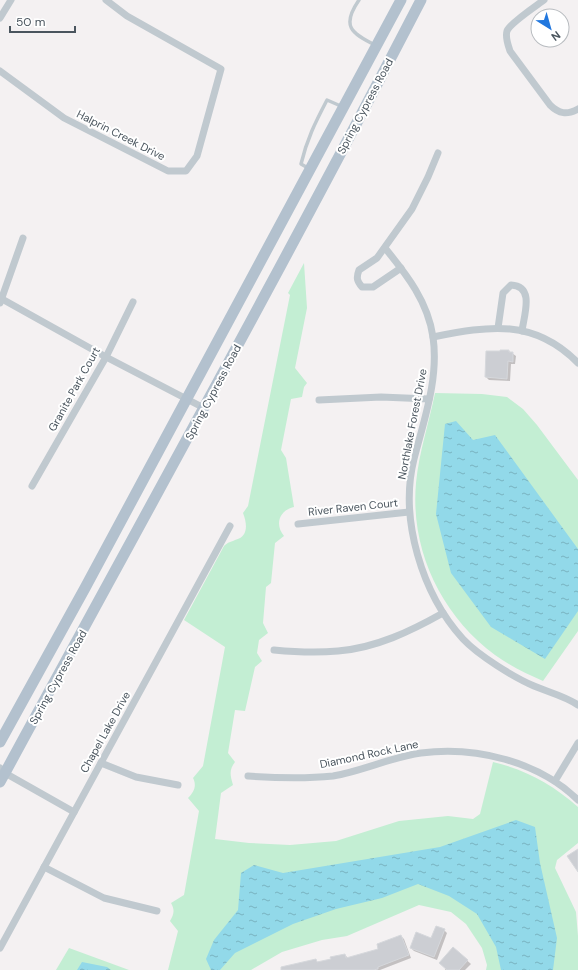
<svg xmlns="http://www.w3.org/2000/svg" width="578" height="970" font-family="'DM Sans',sans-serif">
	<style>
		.grass { fill: #c3eed3 }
		.water { fill: url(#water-ripples) }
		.shadow { fill: #0003 }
		.building { fill: #ccced3; stroke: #d6d8dc }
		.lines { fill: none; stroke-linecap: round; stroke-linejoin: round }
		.service { stroke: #c0c9cf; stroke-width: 3.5 }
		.minor { stroke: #c0c9cf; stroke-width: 7 }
		.primary { stroke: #b3c1ce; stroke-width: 11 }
		.labels { text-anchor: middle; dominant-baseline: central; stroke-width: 4; stroke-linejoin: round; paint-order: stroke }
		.street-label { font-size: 11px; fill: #4a555e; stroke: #fff }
	</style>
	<defs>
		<pattern id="water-ripples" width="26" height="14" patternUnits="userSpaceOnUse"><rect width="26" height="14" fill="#92d9e9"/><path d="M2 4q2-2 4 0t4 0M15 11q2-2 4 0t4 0" fill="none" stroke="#79b3c0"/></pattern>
	</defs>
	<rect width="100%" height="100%" fill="#f4f1f2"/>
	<g class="grass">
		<path d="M304,263L307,308L295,368L307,383L304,387L302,397L291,399L281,450L286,458L294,507C280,510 274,524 284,536L275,543L271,583L266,587L263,623L268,633L259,640L257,653L262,661L255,667L245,711L235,710L228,753L235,762C229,770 230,775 233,785L221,793L215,839L249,843L290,845L336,841L399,821L448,816L473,819L480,814L493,762C526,770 552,784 578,807V843L557,860L555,868L576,912L578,936V970H486L487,965L482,948L466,924L451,912L419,905L347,936L322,940L282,952L251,970H168L178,931L170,921C174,914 175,910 171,903L184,895L199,811L188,798C194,792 197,786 193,778L203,766L225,647L184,620L224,546C228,542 231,542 235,540C249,537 247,523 243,513L248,506L290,295L288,293Z"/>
		<path d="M435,393L482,394L507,397L523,409L537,425L578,480V631L543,681C527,674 510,666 495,655C441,615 410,550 416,483C419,452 429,423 435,393Z"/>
		<polygon points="69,948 129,970 56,970"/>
	</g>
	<g class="water">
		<polygon points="456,421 473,440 495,435 578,549 578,611 545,659 491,627 451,573 436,514 445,424"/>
		<polygon points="516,820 535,827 540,863 557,938 553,970 501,970 496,947 477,914 449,896 418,884 382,898 336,909 293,924 235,953 220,970 211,970 206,959 214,940 238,910 241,873 254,865 283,873 440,847"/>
		<polygon points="82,962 107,967 111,970 77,970"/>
	</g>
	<g class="shadow">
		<polygon points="509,351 516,356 515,364 511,364 510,381 489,380 486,377"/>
		<polygon points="444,930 447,933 437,960 414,951 411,948 432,939"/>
		<polygon points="401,936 404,939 411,958 380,970 294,970 316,960 318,963 345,955 349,959 380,949"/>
		<polygon points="453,948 471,964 465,970 445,970"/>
	</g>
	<g class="building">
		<polygon points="500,350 509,350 509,352 513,352 513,362 508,361 507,379 485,377 486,351 500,351"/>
		<polygon points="578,849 578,872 567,856"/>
		<polygon points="436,926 445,929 434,957 410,948 416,932 431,938"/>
		<polygon points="401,935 409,955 378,967 378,969 373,970 281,970 281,967 316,959 317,962 331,959 330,957 345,954 346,958 378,949 377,944"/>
		<polygon points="453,947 468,960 459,970 447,970 439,963"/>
	</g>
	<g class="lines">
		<g class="service">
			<path d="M359,0C341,26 351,33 375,45"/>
			<path d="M308,168L301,164C307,139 315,123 327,100L343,107"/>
		</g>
		<g class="minor">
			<path d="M544,0C536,6 510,23 507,31C505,37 508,45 510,51L550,105C559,114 567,115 578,109"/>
			<polyline points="0,18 11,0"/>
			<polyline points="0,71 64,118 168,171 186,171 197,156 221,69 127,16 106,0"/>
			<path d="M385,248C407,275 428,302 433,337C439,378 424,420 414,459C399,519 422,594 463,639C478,655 513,677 534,686C548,692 565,696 578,705"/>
			<path d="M401,268L373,287H362C357,281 356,278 359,270L377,258L412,209L428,177L438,153"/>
			<polyline points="2,299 106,357 204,408"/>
			<polyline points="0,303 23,238"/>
			<path d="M498,328L503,293L511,285C535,286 524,315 522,331"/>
			<path d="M433,337C489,326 534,318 578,363"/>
			<polyline points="319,400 381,397 429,399"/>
			<polyline points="32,486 106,357 133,302"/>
			<polyline points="298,524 409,512"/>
			<path d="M274,650C295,652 316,653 338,651C376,648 411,631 443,613"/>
			<polyline points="101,763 136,777 178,785"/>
			<polyline points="0,768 5,773 74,812"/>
			<path d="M248,776C276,778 304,779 333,776C363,771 391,757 421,753C475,746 538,761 578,800"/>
			<polyline points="555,781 578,743"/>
			<polyline points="44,867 104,898 157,911"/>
			<polyline points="0,948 230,526"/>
		</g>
		<g class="primary">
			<polyline points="0,742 85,588 401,0"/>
			<path d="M0,782C141,522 285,263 421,0"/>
		</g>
	</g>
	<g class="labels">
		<g class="street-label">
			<text transform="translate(365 106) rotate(-62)">Spring Cypress Road</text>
			<text transform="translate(121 135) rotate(27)">Halprin Creek Drive</text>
			<text transform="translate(74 389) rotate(-61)">Granite Park Court</text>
			<text transform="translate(213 392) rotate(-62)">Spring Cypress Road</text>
			<text transform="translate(412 424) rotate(-79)">Northlake Forest Drive</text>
			<text transform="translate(353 507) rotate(-6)">River Raven Court</text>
			<text transform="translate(58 677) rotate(-61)">Spring Cypress Road</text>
			<text transform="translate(105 732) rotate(-61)">Chapel Lake Drive</text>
			<text transform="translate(369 754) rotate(-12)">Diamond Rock Lane</text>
		</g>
	</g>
	<g transform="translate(550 28) rotate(143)"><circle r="19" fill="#ffffff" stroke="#b7bbbf"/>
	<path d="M0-3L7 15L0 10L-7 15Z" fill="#2177de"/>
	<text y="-6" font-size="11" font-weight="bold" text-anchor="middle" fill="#4a555e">N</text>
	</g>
	<path d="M10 26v6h65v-6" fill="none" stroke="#4a555e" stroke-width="2"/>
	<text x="16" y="26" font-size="12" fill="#4a555e" stroke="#ffffff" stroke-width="3" paint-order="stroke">50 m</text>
</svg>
